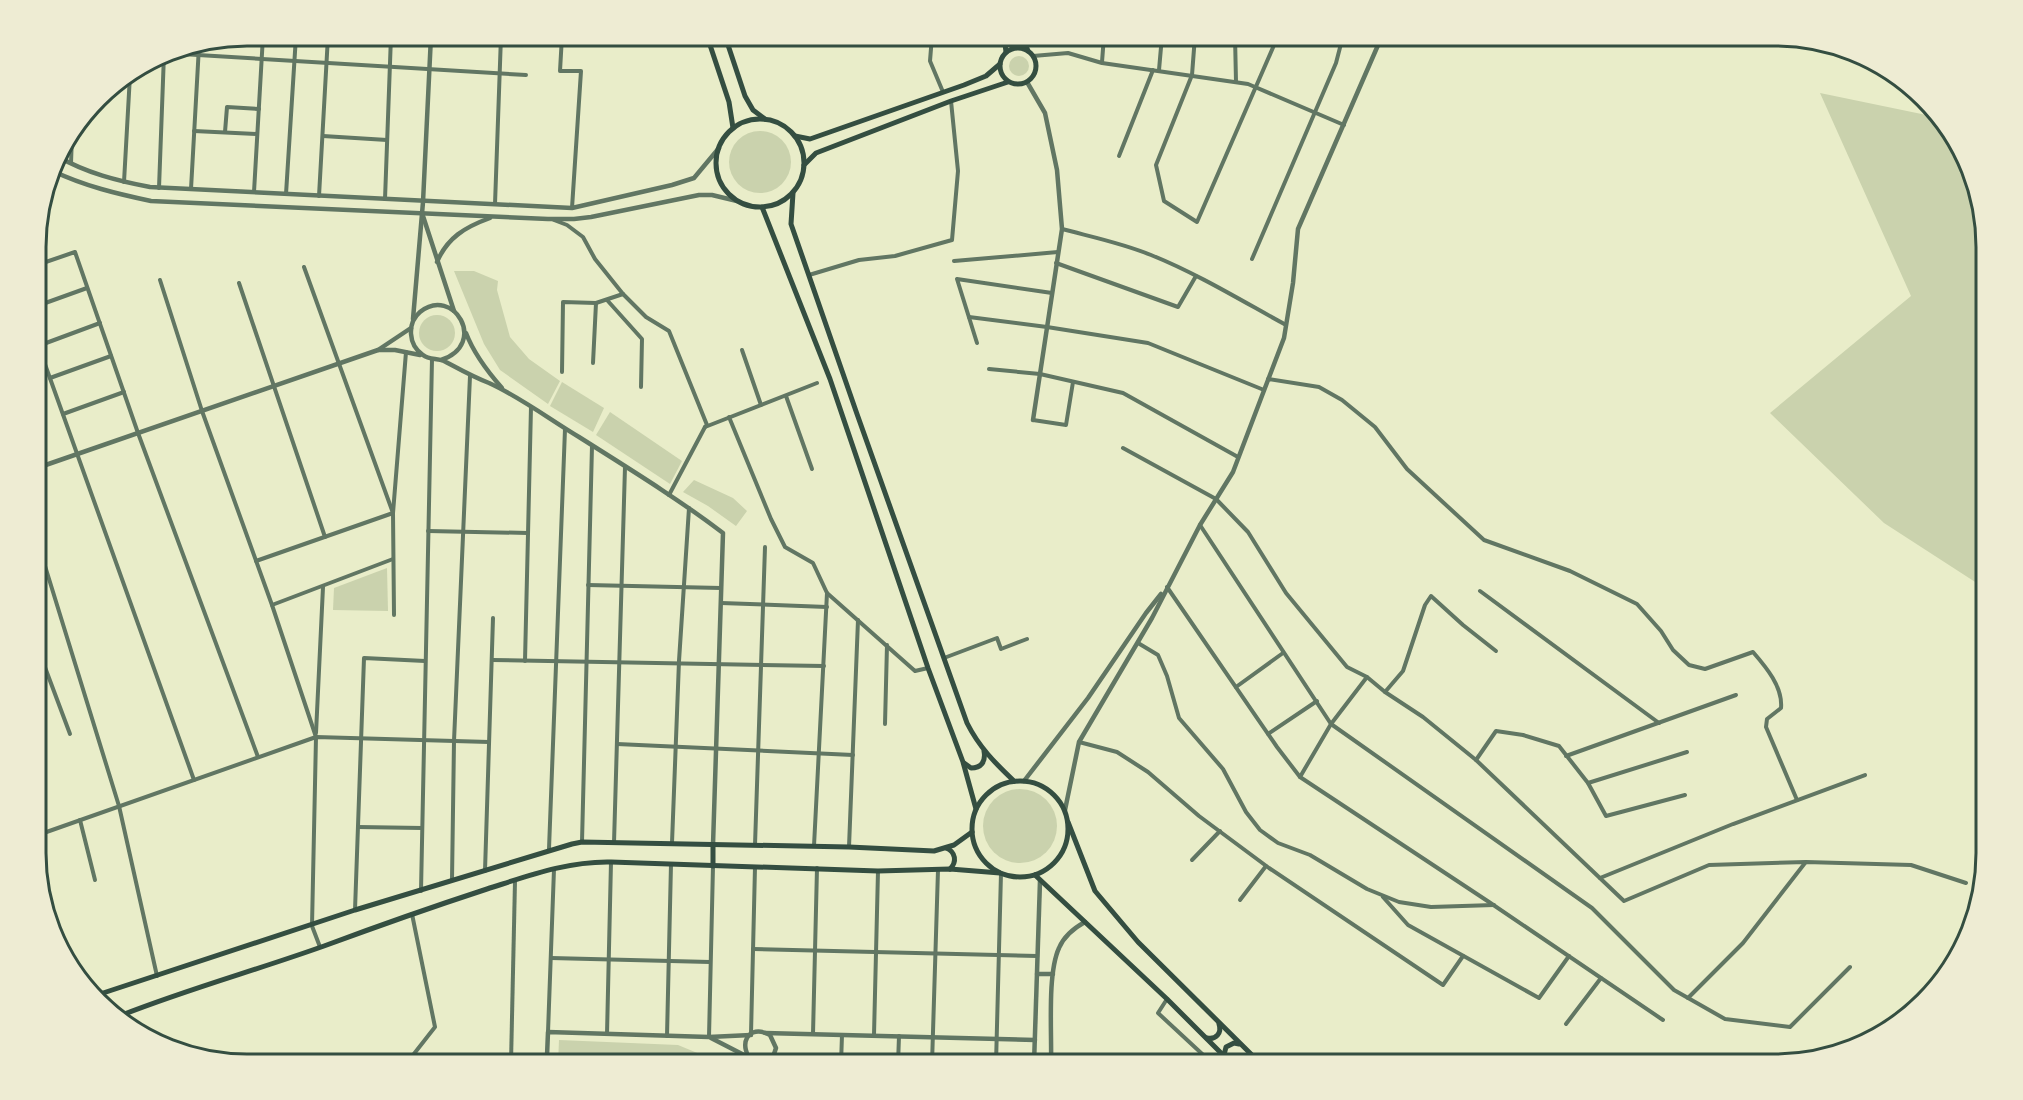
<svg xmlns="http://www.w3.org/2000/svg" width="2023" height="1100" font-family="Barlow,sans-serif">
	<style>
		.green { fill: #cad2ad }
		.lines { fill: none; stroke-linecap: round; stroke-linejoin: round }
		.minor { stroke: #617663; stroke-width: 4 }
		.tertiary { stroke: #617663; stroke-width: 4.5 }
		.secondary { stroke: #344e41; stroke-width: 5 }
		.rim { fill: none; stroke: #344e41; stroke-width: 3 }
	</style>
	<rect width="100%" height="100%" fill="#e9edc9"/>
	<g class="green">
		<circle cx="1019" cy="66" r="10"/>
		<polygon points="1820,93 1936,117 1951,130 1985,221 1986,589 1884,523 1770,413 1911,296"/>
		<circle cx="760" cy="162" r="31"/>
		<polygon points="454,271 474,271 498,281 497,290 510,337 529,359 560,381 548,404 500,370 484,344"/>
		<circle cx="437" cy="333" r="18"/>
		<polygon points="562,382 604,408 593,432 550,406"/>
		<polygon points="610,412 682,461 670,484 596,435"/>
		<polygon points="694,480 733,498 747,511 736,526 708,506 683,492"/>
		<polygon points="387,568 388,611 333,610 334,588"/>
		<circle cx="1020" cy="826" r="37"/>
		<polygon points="559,1040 678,1045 724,1064 558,1064"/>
	</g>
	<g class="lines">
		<g class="minor">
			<polyline points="562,36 560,71 581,71 572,208"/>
			<polyline points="932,36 930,61 943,92"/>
			<polyline points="1195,36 1192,75 1156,165 1164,201 1197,222 1278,36"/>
			<polyline points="1235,36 1236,82"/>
			<polyline points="614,38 614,36"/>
			<polyline points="165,53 526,75"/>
			<polyline points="1033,56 1068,53 1102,63 1248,84 1344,125"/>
			<polyline points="1102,62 1104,36"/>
			<polyline points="1159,70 1162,36"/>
			<polyline points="194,131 257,134"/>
			<polyline points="225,132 227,107 259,109"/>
			<polyline points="323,136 387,140"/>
			<polyline points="1119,156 1153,70"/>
			<polyline points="71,163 72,136"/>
			<polyline points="124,182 130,75"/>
			<polyline points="159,188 164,54"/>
			<polyline points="191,189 199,46"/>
			<polyline points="254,192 263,36"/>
			<polyline points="286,194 296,36"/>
			<polyline points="319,196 328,36"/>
			<polyline points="385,199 391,36"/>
			<polyline points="495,204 501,36"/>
			<polyline points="554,220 567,225 583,237 595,259 623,294 646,317 669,331 707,425 705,427"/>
			<path d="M1062,229C1092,237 1122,243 1151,255C1198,274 1242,301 1286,325"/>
			<polyline points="1252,259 1336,63 1343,36"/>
			<polyline points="954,261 1058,252"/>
			<polyline points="1056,263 1178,307 1196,276"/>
			<polyline points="37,265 75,252 138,433 258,757"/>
			<polyline points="809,275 859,260 895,256 952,240 958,171 951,101"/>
			<polyline points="160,280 202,411 272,605 316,737 312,926 320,947"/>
			<polyline points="239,283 325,537"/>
			<polyline points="607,300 642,339 641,387"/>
			<polyline points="37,306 87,288"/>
			<polyline points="969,317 1047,327 1148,343 1264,390"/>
			<polyline points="37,342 194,780"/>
			<polyline points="977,343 957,279 1052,293"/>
			<polyline points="38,346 100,323"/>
			<polyline points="742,350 761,405"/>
			<polyline points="593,363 596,303"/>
			<polyline points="989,369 1040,374 1123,393 1238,457"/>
			<polyline points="562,372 563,302 596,303 623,294"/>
			<polyline points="50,378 111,356"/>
			<path d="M1268,379L1319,387L1342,400L1375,427L1407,469L1484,540L1570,571L1637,604L1661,631L1673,650L1689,665L1705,669L1753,652C1766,667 1783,687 1781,708L1767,719L1766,727L1797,800"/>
			<polyline points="786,396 812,469"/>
			<polyline points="63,414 124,392"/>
			<polyline points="729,417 771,519 785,547 813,563 827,593 915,671 928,668"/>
			<polyline points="1033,420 1066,425 1073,382"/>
			<polyline points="1123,448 1216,499 1248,532 1286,593 1347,667 1367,677 1385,692 1423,717 1476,760 1624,901 1709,865 1806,862 1911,865 1966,883"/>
			<polyline points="669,495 705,427 817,383"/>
			<polyline points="1200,525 1331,724 1592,908 1674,990 1725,1019 1790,1027 1850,967"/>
			<polyline points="428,531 528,533"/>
			<polyline points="37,540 119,806 157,976"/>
			<polyline points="256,561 393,513 304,267"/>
			<polyline points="588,585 721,588"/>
			<polyline points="1167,587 1277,747 1300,777 1489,902 1663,1020"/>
			<polyline points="1480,591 1659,723"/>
			<polyline points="721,603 827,607"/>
			<polyline points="272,605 393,559"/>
			<polyline points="394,615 393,513 406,352"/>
			<polyline points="1138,643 1158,655 1167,676 1179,718 1223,769 1246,812 1260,830 1278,843 1310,855 1367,889 1399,902 1431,907 1494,905"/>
			<polyline points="37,646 70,734"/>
			<polyline points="944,658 997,638 1001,649 1027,639"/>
			<polyline points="492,660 824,666"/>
			<polyline points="525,661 531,407"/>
			<polyline points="1236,687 1283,653"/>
			<polyline points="1385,692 1403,671 1425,605 1431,596 1463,625 1496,651"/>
			<polyline points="885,724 887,645"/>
			<polyline points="316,733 323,587"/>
			<polyline points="1268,734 1317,701"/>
			<polyline points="1079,742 1117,752 1148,772 1199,816 1269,868 1443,985 1463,956"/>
			<polyline points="617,744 853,755"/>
			<polyline points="38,756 43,771"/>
			<polyline points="1566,756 1736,695"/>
			<polyline points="1476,760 1496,731 1523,735 1559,746 1588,783 1606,816 1685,795"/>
			<polyline points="1300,777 1331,724 1367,677"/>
			<polyline points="1588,783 1687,752"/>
			<polyline points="80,820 95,880"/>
			<polyline points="358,827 422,828"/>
			<polyline points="38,835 316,737 489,742"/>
			<polyline points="582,842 592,446"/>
			<polyline points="614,843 625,467"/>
			<polyline points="672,843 679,661 689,508"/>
			<polyline points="755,845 765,547"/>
			<polyline points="814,846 827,593"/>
			<polyline points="849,847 858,620"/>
			<polyline points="549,849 565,429"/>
			<polyline points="1192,860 1220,831"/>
			<polyline points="485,871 493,618"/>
			<polyline points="1600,878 1733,824 1865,775"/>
			<polyline points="452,880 454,741 470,376"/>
			<polyline points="421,891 432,359"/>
			<polyline points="1383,897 1408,925 1539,998 1569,956"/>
			<polyline points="1240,900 1266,866"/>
			<polyline points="355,910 364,658 425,661"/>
			<polyline points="753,949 1037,956"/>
			<polyline points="551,958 710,962"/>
			<polyline points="1688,998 1743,943 1805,863"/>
			<polyline points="1167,999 1158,1013 1213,1064"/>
			<polyline points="1566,1024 1601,978"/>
			<polyline points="548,1032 554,869"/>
			<polyline points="607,1034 611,862"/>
			<polyline points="751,1034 755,867"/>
			<polyline points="813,1034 817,868"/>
			<polyline points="874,1035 878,871"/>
			<polyline points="667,1036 671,864"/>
			<polyline points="709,1037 713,866"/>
			<polyline points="511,1063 515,881"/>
			<polyline points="406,1064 435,1027 412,914"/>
			<polyline points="841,1064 842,1035"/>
			<polyline points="898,1064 899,1036"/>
			<polyline points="932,1064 938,870"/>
			<polyline points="996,1064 1001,873"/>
		</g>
		<g class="tertiary">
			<polyline points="1027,82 1045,113 1057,170 1062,229 1033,420"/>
			<path d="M57,156C86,173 118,181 150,187L572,208L672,185L694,178L719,148"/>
			<path d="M53,171C84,186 118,194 151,201L548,219H574L591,217L699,195H712L737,201"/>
			<polyline points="423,216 454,311"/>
			<path d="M437,262C447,238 465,227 490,218"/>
			<polyline points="413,319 423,202 431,36"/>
			<path d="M466,333C474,354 487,371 502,388"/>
			<polyline points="378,350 395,350 420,355"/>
			<path d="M441,360C489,344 453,285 420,312C407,323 408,345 423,355C429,360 437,358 444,361C459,369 473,377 489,383C520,397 549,419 579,437C628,468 677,498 723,533L713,845"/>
			<polyline points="37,468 378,350 411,328"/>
			<polyline points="1024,781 1088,698 1146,613 1161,594"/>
			<polyline points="1065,810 1079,742 1152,618 1200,525 1233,472 1284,338 1293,283 1298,229 1382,36"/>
			<polyline points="1037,974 1053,974"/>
			<polyline points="765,1033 1035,1040"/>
			<polyline points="711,1038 746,1056"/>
			<path d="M750,1060L762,1063L773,1057L776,1048L770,1035C748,1023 736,1045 754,1064"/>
			<polyline points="512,1062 540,1063 547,1056 548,1032 709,1037 751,1035"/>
			<polyline points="1034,1064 1040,881"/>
			<path d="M1051,1064C1052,1033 1047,974 1059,948C1064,936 1074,928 1085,922"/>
		</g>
		<g class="secondary">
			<polyline points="707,36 729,102 733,128"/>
			<polyline points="725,36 745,96 753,110 765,119"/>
			<polyline points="1004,36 1006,52"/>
			<polyline points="1022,36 1028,51"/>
			<circle cx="1018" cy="66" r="18"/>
			<circle cx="760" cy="163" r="44"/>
			<polyline points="795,136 810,139 964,85 986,76 1000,64"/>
			<polyline points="804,165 816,153 951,101 1008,82"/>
			<path d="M793,193L791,224L857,414L967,723C979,747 995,763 1014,781"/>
			<polyline points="762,207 830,379 928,668 963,762 976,809"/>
			<path d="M964,763L971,768C981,768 986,762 984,751"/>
			<circle cx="1020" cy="829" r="48"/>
			<polyline points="1068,822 1095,891 1138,942 1261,1064"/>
			<path d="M946,848C956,852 957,862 950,869"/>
			<polyline points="713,866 713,845"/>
			<polyline points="1035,875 1167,999 1232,1064"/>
			<polyline points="97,995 355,910 572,844 582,842 849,847 934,851 954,845 972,832"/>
			<path d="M122,1015C188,989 257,970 324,946C378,926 432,907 487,889C528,876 568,861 611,862L878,871L950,869L1000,873"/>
			<path d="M1207,1038C1216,1040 1222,1033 1219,1024"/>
			<polyline points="1224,1055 1226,1047 1234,1043 1239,1044"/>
		</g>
	</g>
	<path d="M0 0H2023V1100H0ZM247 46H1775A201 201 0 0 1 1976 247V853A201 201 0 0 1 1775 1054H247A201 201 0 0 1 46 853V247A201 201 0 0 1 247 46Z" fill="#eeecd3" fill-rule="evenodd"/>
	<path class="rim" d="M247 46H1775A201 201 0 0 1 1976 247V853A201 201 0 0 1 1775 1054H247A201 201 0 0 1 46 853V247A201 201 0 0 1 247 46Z"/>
</svg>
